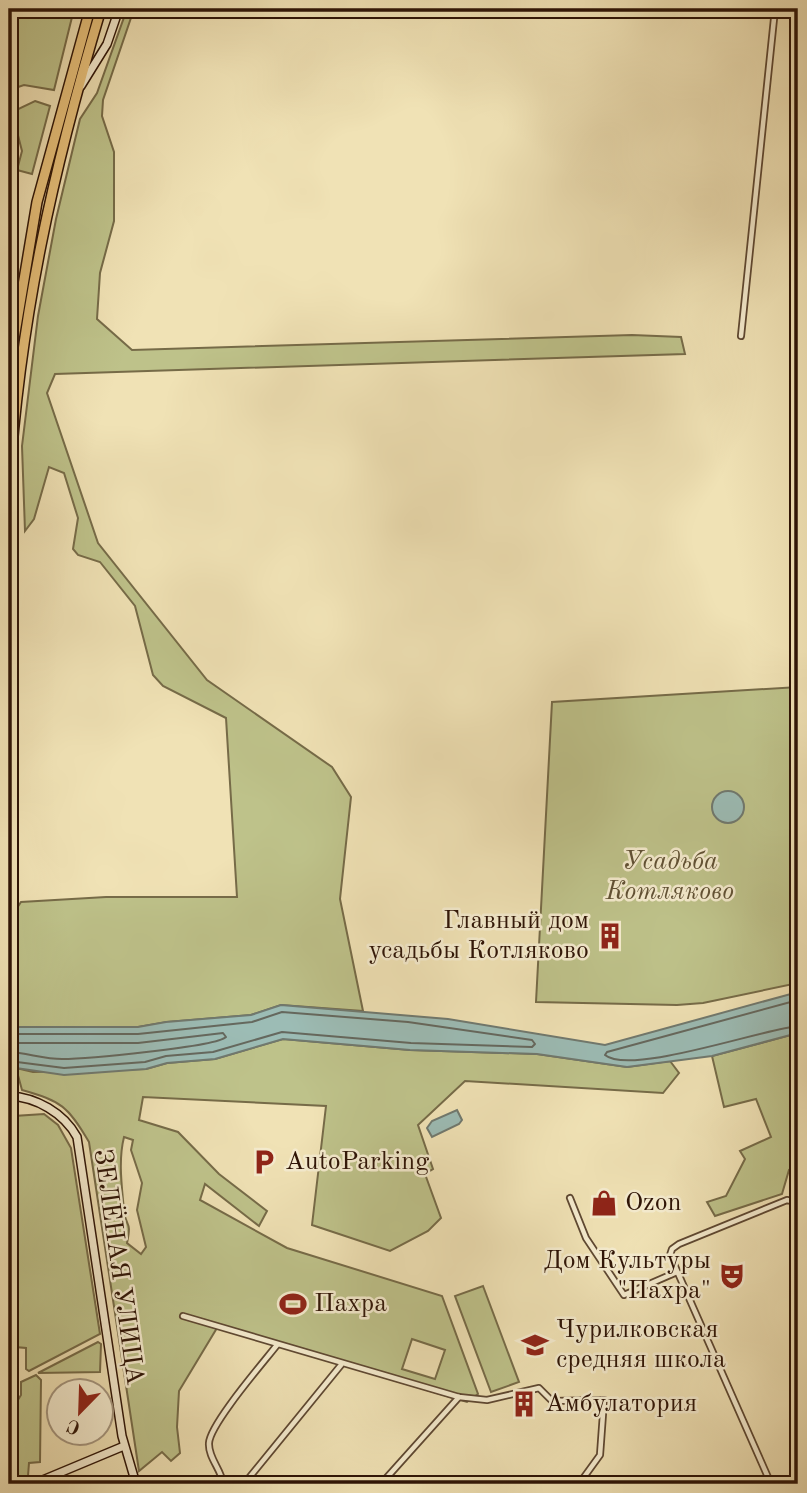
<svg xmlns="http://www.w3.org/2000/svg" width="807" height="1493" font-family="'Old Standard TT',serif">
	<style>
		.green { fill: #bec28a; stroke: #766b48; stroke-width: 2; fill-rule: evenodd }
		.water { fill: #9cbcb5; stroke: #70796f; stroke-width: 2 }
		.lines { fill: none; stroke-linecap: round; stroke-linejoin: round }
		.shore { stroke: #65685e; stroke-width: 2 }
		.street-casing { stroke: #5e4832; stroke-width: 8 }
		.secondary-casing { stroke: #2e1406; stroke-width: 10 }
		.highway-casing { stroke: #2e1406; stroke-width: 12 }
		.street { stroke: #f5eccf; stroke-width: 4.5 }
		.secondary { stroke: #f5eccf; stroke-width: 7 }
		.highway { stroke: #e8c17a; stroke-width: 9 }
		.labels { text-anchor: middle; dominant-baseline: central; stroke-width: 5; stroke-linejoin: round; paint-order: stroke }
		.park-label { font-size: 26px; font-style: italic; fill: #605134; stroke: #f5eccf }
		.poi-label { font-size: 26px; fill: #2e1406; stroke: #f5eccf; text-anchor: start }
		.street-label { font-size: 26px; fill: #2e1406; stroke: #f5eccf }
	</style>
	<rect width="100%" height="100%" fill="#f0e2b5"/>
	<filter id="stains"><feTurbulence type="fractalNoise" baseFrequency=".00286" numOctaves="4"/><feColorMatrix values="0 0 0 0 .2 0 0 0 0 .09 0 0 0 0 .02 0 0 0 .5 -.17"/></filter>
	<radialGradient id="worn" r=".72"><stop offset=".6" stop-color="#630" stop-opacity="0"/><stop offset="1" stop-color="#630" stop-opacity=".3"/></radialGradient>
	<g class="green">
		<polygon points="9,9 74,9 54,90 24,85 9,90"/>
		<polygon points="127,9 134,9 103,100 102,116 114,152 114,221 100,273 97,319 132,350 632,335 681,337 685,354 55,374 47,393 98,543 207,680 332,767 351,797 340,899 363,1011 281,1005 251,1015 167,1022 138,1027 16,1027 15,911 21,902 106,897 237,897 226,718 163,686 153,675 135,606 100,562 78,555 73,549 78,518 64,473 49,467 34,519 25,531 22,446 38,316 56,219 80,119 97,93"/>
		<polygon points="35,101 50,106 32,174 17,170 22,151 12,112"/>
		<polygon points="798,687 798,983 703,1003 677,1005 536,1002 552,702"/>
		<polygon points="798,1033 798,1164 789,1170 782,1194 715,1216 707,1202 726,1196 745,1159 740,1151 771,1137 756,1099 724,1107 712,1056"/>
		<path d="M283,1039L410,1050L537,1054L627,1067L670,1061L679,1073L663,1093L465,1081L418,1125L433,1169L425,1174L441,1218L428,1231L390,1251L312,1225L326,1106L143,1097L139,1120L178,1132L219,1174L267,1211L259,1226L205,1184L200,1200L287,1248L442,1296L478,1394L467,1402L217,1328L179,1391L177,1427L180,1453L171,1461L162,1452L139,1471L89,1142C68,1106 61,1101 22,1090L16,1068L33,1072L146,1069L167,1063L215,1059ZM124,1137L133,1140L131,1150L142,1183L137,1210L146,1247L141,1254L127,1243C132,1220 126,1228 124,1211C122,1187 118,1161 124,1137ZM412,1339L445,1350L435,1379L402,1369Z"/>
		<polygon points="44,1114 58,1125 71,1148 100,1334 29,1371 26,1369 26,1348 15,1347 14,1116"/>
		<polygon points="483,1286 519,1382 491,1392 455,1296"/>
		<polygon points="98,1342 101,1344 100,1372 38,1373"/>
		<polygon points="36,1375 41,1380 40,1462 29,1463 28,1476 23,1479 15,1476 16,1403 21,1395 21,1382"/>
	</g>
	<g class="water">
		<circle cx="728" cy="807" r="16"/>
		<polygon points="798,992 798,1033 712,1056 627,1067 537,1054 410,1050 283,1039 215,1059 167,1063 146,1069 64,1075 9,1067 9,1027 138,1027 166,1022 251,1015 281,1005 448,1019 605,1045"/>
		<polygon points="457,1110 462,1120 459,1124 432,1137 427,1128 432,1121"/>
	</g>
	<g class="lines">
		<g class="shore">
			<path d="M798,1000L607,1052L605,1055C630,1076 763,1029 798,1026"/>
			<polyline points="9,1034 138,1034 252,1022 282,1012 408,1022 532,1040 535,1044 532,1047 411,1043 282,1032 213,1052 166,1056 145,1062 64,1068 9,1061"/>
			<path d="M9,1043H138L223,1033L226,1037C216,1047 84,1059 62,1059C44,1059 27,1053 9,1052"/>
		</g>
		<g class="street-casing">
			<g id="street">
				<polyline points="741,336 775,9"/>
				<polyline points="570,1198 586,1238 624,1295 677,1272"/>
				<polyline points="183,1316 459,1397 487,1400 539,1388 552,1401 604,1400 600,1455 579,1484"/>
				<path d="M223,1484C222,1470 208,1458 209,1443C210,1424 263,1363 277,1345"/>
				<polyline points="244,1484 341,1365"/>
				<polyline points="381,1484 459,1397"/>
				<polyline points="771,1484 670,1255 672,1249 679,1244 787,1200 796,1202 798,1208"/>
			</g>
		</g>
		<g class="secondary-casing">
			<g id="secondary">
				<polyline points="81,86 107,44 119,9"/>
				<path d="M9,1096C36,1097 64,1113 77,1137L122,1436L136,1484"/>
				<polyline points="9,1483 10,1484"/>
				<polyline points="33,1484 124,1446"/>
			</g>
		</g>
		<g class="highway-casing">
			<g id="highway">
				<polyline points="9,369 37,202 90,9"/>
				<path d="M9,486C20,318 53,169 101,9"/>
			</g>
		</g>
		<use href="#street" class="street"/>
		<use href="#secondary" class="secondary"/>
		<use href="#highway" class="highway"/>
	</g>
	<defs>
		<g id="building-bare" transform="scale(2.1)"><path d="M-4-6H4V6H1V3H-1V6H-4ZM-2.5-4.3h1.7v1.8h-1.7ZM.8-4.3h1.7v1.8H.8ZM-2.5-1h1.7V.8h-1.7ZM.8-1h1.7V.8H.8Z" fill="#8f2418" stroke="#f5eccf" stroke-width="2.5" paint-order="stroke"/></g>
		<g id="parking-bare" transform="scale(2.1)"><path d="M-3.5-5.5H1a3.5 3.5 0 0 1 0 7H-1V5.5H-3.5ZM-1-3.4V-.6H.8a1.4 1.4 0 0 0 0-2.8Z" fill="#8f2418" stroke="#f5eccf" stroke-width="2.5" paint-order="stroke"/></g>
		<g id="shop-bare" transform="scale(2.1)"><path d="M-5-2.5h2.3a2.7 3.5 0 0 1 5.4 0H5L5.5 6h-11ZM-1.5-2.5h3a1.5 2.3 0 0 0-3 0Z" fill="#8f2418" stroke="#f5eccf" stroke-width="2.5" paint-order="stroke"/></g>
		<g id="theatre-bare" transform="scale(2.1)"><path d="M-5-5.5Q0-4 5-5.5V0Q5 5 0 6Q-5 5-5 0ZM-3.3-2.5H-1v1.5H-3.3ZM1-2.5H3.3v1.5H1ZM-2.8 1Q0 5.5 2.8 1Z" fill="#8f2418" stroke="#f5eccf" stroke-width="2.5" paint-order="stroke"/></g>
		<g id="stadium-bare" transform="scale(2.1)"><path d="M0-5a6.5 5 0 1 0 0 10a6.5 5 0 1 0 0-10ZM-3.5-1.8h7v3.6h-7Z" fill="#8f2418" stroke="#f5eccf" stroke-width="2.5" paint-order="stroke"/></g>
		<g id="school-bare" transform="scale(2.1)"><path d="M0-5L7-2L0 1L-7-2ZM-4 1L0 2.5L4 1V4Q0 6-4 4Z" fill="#8f2418" stroke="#f5eccf" stroke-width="2.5" paint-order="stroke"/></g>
	</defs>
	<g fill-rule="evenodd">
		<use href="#building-bare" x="610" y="936"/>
		<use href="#parking-bare" x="264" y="1162"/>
		<use href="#shop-bare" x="604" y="1203"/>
		<use href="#theatre-bare" x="732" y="1276"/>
		<use href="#stadium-bare" x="293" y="1304"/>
		<use href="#school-bare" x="535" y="1345"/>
		<use href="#building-bare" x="524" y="1404"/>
	</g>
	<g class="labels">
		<g class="park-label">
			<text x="670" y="862">Усадьба<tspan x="670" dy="30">Котляково</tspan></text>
		</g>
		<g class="poi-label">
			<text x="589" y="921" text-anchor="end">Главный дом<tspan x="589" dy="30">усадьбы Котляково</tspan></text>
			<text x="285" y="1162">AutoParking</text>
			<text x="625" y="1203">Ozon</text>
			<text x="711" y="1261" text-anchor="end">Дом Культуры<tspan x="711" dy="30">"Пахра"</tspan></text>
			<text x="314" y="1304">Пахра</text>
			<text x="556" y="1330">Чурилковская<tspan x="556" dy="30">средняя школа</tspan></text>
			<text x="545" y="1404">Амбулатория</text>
		</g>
		<g class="street-label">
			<text transform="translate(118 1267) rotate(82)">ЗЕЛЁНАЯ УЛИЦА</text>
		</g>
	</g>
	<rect width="807" height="1493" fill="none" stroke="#f0e2b5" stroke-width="35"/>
	<rect x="10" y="10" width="786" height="1472" fill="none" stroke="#2e1406" stroke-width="3.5"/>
	<rect x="18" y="18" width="772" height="1458" fill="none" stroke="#2e1406" stroke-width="2"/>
	<g transform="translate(80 1412) rotate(203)"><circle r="33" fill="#f5eccf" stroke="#a5967f" stroke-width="2"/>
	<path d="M0-5L12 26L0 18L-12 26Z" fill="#8f2418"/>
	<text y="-10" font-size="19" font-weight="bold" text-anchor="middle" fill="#2e1406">С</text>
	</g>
	<rect width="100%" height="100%" filter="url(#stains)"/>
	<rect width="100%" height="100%" fill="url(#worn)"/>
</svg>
